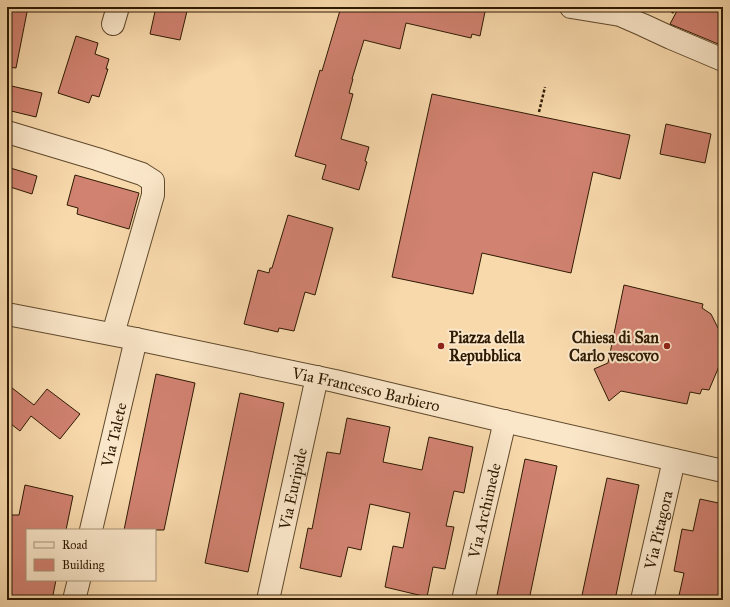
<svg xmlns="http://www.w3.org/2000/svg" width="730" height="607" font-family="'IM FELL Great Primer',serif">
	<style>
		.building { fill: #d18271; stroke: #2e1a02 }
		.lines { fill: none; stroke-linecap: round; stroke-linejoin: round }
		.minor-casing { stroke: #604a2c; stroke-width: 24 }
		.path { stroke: #2e1a02; stroke-width: 2.5; stroke-dasharray: 3 2; stroke-linecap: butt }
		.minor { stroke: #fae6c9; stroke-width: 22 }
		.poi-dot { fill: #8f2418; stroke: #fae6c9; stroke-width: 1.5 }
		.labels { text-anchor: middle; dominant-baseline: central; stroke-width: 4; stroke-linejoin: round; paint-order: stroke }
		.poi-label { font-size: 16px; font-weight: bold; fill: #2e1a02; stroke: #fae6c9; text-anchor: start }
		.street-label { font-size: 16px; fill: #2e1a02; stroke: #fae6c9 }
	</style>
	<rect width="100%" height="100%" fill="#f8d9ac"/>
	<filter id="stains"><feTurbulence type="fractalNoise" baseFrequency=".005" numOctaves="4"/><feColorMatrix values="0 0 0 0 .2 0 0 0 0 .09 0 0 0 0 .02 0 0 0 .5 -.17"/></filter>
	<radialGradient id="worn" r=".72"><stop offset=".6" stop-color="#630" stop-opacity="0"/><stop offset="1" stop-color="#630" stop-opacity=".3"/></radialGradient>
	<g class="building">
		<polygon points="7,7 28,7 16,68 7,67"/>
		<polygon points="156,7 188,7 180,40 150,34"/>
		<polygon points="341,7 486,7 480,36 472,34 471,38 406,23 400,49 364,40 352,79 353,79 349,93 353,94 341,139 369,147 365,161 367,162 359,190 322,179 326,165 295,156 320,70 322,71"/>
		<polygon points="679,7 723,7 723,46 670,24"/>
		<polygon points="76,36 98,43 95,54 109,59 106,69 108,69 99,97 92,95 89,103 58,93"/>
		<polygon points="7,85 42,93 36,117 7,110"/>
		<polygon points="432,94 630,135 620,179 593,172 571,273 482,253 473,294 392,277"/>
		<polygon points="666,124 711,134 705,163 660,154"/>
		<polygon points="7,167 37,176 32,194 7,186"/>
		<polygon points="75,175 139,193 129,229 77,214 78,208 67,205"/>
		<polygon points="288,215 333,228 315,295 305,292 294,331 279,328 278,332 244,324 258,270 269,273 270,268 272,268"/>
		<polygon points="624,285 703,304 702,308 711,314 718,328 723,329 723,365 720,364 709,390 702,389 700,394 690,392 687,404 621,391 609,401 594,369 608,363"/>
		<polygon points="156,374 195,383 164,530 124,530"/>
		<polygon points="7,384 34,405 47,389 80,414 60,439 31,416 20,431 7,421"/>
		<polygon points="240,393 284,403 248,572 205,563"/>
		<polygon points="347,418 390,427 383,462 422,470 429,437 473,447 464,493 454,491 446,526 454,527 445,569 433,567 427,597 385,587 393,546 403,548 410,513 370,504 361,550 348,547 341,577 300,568 308,528 312,529 327,452 340,454"/>
		<polygon points="525,459 557,466 529,600 496,600"/>
		<polygon points="607,478 639,485 615,600 581,600"/>
		<polygon points="25,485 73,496 66,530 27,530 27,580 56,580 52,600 7,600 7,531 10,515 19,515"/>
		<polygon points="700,499 723,504 723,600 678,600 684,573 674,571 682,529 693,531"/>
	</g>
	<g class="lines">
		<g class="minor-casing">
			<g id="minor">
				<polyline points="571,7 620,15 643,25 671,38 723,60"/>
				<polyline points="113,24 118,7"/>
				<polyline points="7,132 97,159 142,174 153,181 153,195 113,334"/>
				<path id="s1" d="M7,314L136,339L335,381L499,420L723,471"/>
				<path id="s2" d="M91,530L136,339"/>
				<polyline points="74,600 79,580"/>
				<path id="s3" d="M268,600L317,377"/>
				<path id="s4" d="M463,600L505,421"/>
				<path id="s5" d="M642,600L674,460"/>
			</g>
		</g>
		<g class="path">
			<polyline points="534,7 548,10"/>
			<polyline points="672,13 676,7"/>
			<polyline points="539,112 545,87"/>
		</g>
		<use href="#minor" class="minor"/>
	</g>
	<g class="poi-dot">
		<circle cx="441" cy="346" r="4"/>
		<circle cx="667" cy="346" r="4"/>
	</g>
	<g class="labels">
		<g class="poi-label">
			<text x="449" y="337">Piazza della<tspan x="449" dy="18">Repubblica</tspan></text>
			<text x="659" y="337" text-anchor="end">Chiesa di San<tspan x="659" dy="18">Carlo vescovo</tspan></text>
		</g>
		<g class="street-label">
			<text stroke="none"><textPath href="#s1" startOffset="367">Via Francesco Barbiero</textPath></text>
			<text stroke="none"><textPath href="#s2" startOffset="98">Via Talete</textPath></text>
			<text stroke="none"><textPath href="#s3" startOffset="114">Via Euripide</textPath></text>
			<text stroke="none"><textPath href="#s4" startOffset="92">Via Archimede</textPath></text>
			<text stroke="none"><textPath href="#s5" startOffset="72">Via Pitagora</textPath></text>
		</g>
	</g>
	<rect width="730" height="607" fill="none" stroke="#f8d9ac" stroke-width="24"/>
	<rect x="8" y="8" width="714" height="591" fill="none" stroke="#2e1a02" stroke-width="2"/>
	<rect x="12" y="12" width="706" height="583" fill="none" stroke="#2e1a02"/>
	<rect x="26" y="529" width="130" height="52" fill="#fae6c9" stroke="#a89479"/>
	<rect x="34" y="542" width="20" height="6" fill="#fae6c9" stroke="#a89479"/>
	<text x="62" y="549" font-size="12" fill="#2e1a02">Road</text>
	<rect x="34" y="559" width="20" height="12" fill="#d18271" stroke="#a89479"/>
	<text x="62" y="569" font-size="12" fill="#2e1a02">Building</text>
	<rect width="100%" height="100%" filter="url(#stains)"/>
	<rect width="100%" height="100%" fill="url(#worn)"/>
</svg>
